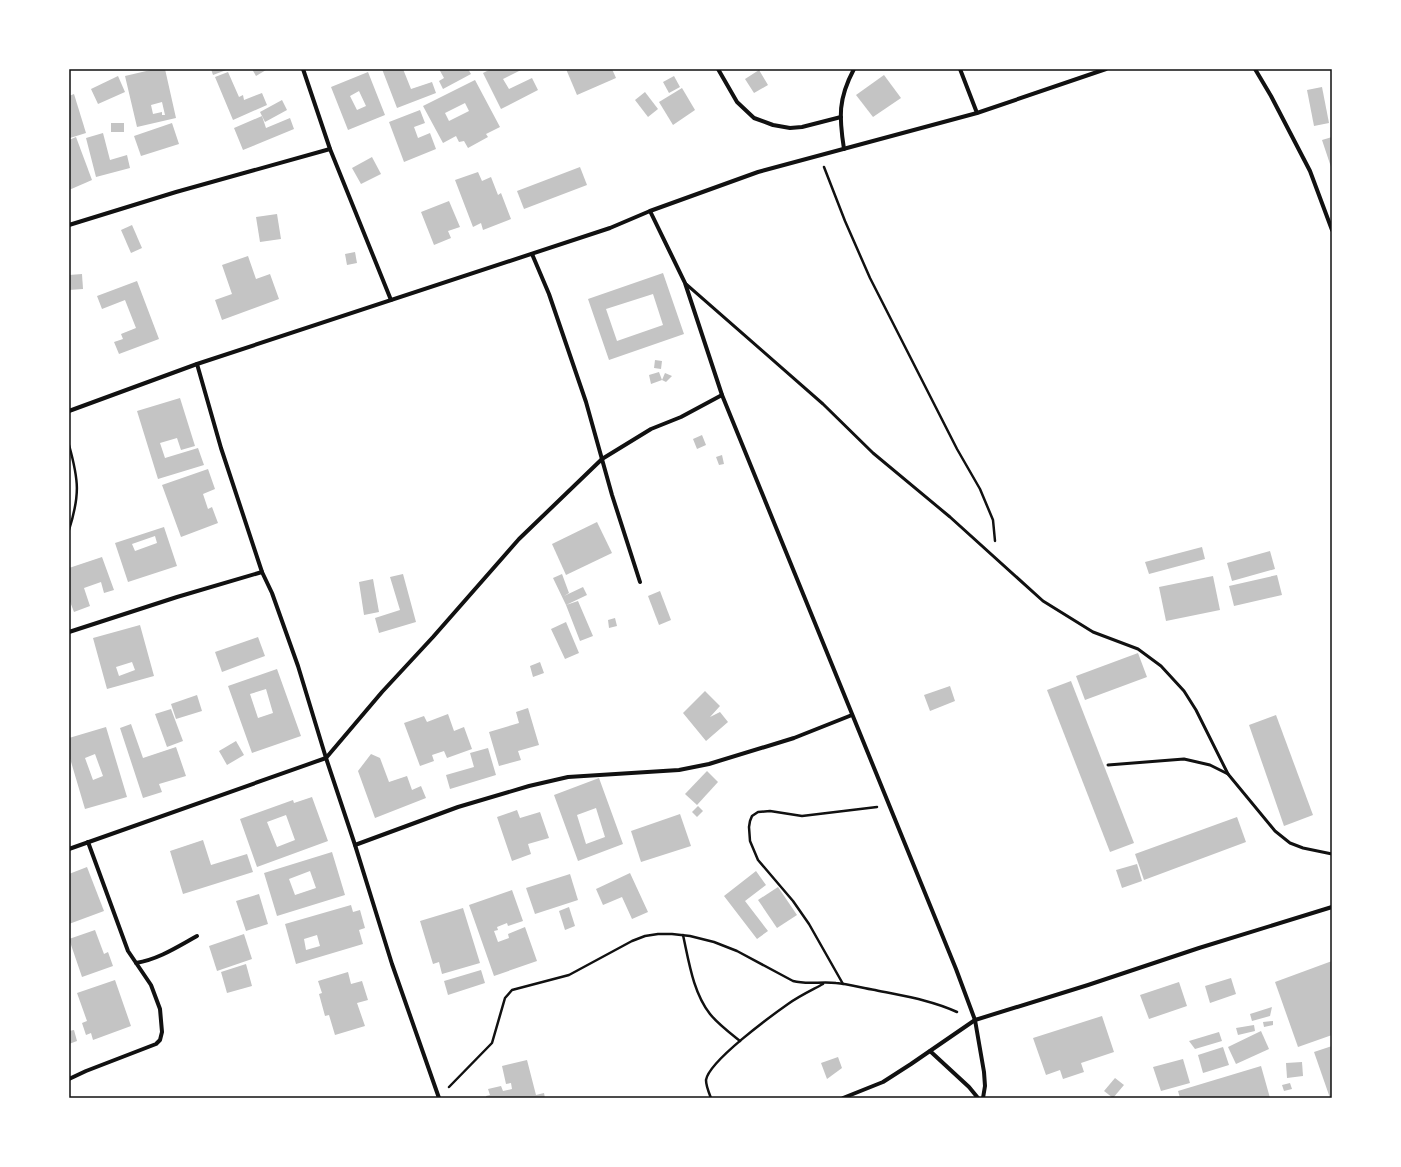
<svg xmlns="http://www.w3.org/2000/svg" width="1401" height="1167" font-family="Signika,sans-serif">
	<style>
		.building { fill: #c4c4c4; fill-rule: evenodd }
		.lines { fill: none; stroke-linecap: round; stroke-linejoin: round }
		.path { stroke: #111; stroke-width: 2.5 }
		.service { stroke: #111; stroke-width: 3 }
		.minor { stroke: #111; stroke-width: 4 }
		.neatline { fill: none; stroke: #111; stroke-width: 1.5 }
	</style>
	<rect width="100%" height="100%" fill="#fff"/>
	<g class="building">
		<path d="M155,69H165L176,118L137,127L125,76ZM162,102L165,115H162V112L153,114L151,105Z"/>
		<polygon points="211,69 229,69 213,75"/>
		<polygon points="252,69 265,69 266,70 256,76"/>
		<polygon points="382,69 403,69 411,89 432,82 436,93 397,108"/>
		<polygon points="439,69 468,69 471,74 443,89 439,81 444,78"/>
		<polygon points="491,69 523,69 503,79 509,89 532,78 538,90 501,109 483,73"/>
		<polygon points="566,69 612,69 616,78 577,95"/>
		<polygon points="759,70 768,85 754,93 745,79"/>
		<polygon points="228,72 239,97 243,95 244,100 262,93 267,105 233,120 215,77"/>
		<path d="M368,72L385,115L348,130L331,87ZM359,91L366,106L357,110L350,96Z"/>
		<polygon points="884,75 901,98 873,117 856,95"/>
		<polygon points="118,76 125,92 98,104 91,89"/>
		<polygon points="674,76 680,87 669,93 663,82"/>
		<path d="M475,80L500,127L486,134L488,137L468,148L464,141L459,142L456,136L443,143L423,106ZM465,103L469,111L449,121L445,113Z"/>
		<polygon points="1322,87 1329,123 1314,126 1307,90"/>
		<polygon points="682,88 695,110 673,125 659,102"/>
		<polygon points="645,92 658,109 648,117 635,100"/>
		<polygon points="74,94 86,133 70,138 69,134 69,96"/>
		<polygon points="282,100 287,110 265,122 260,112"/>
		<polygon points="420,110 425,123 414,127 418,138 430,133 436,149 404,162 389,122"/>
		<polygon points="262,116 266,128 290,118 294,129 243,150 234,128"/>
		<rect x="111" y="123" width="13" height="9"/>
		<polygon points="172,123 179,144 141,156 134,136"/>
		<polygon points="103,133 110,160 127,155 130,168 96,177 86,138"/>
		<polygon points="76,137 92,180 69,190 69,140"/>
		<polygon points="1332,137 1332,170 1322,140"/>
		<polygon points="372,157 381,174 361,184 352,168"/>
		<polygon points="580,167 587,185 524,209 517,191"/>
		<polygon points="478,172 482,181 491,177 498,195 501,193 511,219 483,230 481,223 473,227 455,180"/>
		<polygon points="449,201 460,227 448,231 451,238 434,245 421,212"/>
		<polygon points="277,214 281,239 260,242 256,217"/>
		<polygon points="132,225 142,248 131,253 121,230"/>
		<polygon points="355,252 357,263 347,265 345,254"/>
		<polygon points="248,256 256,279 270,274 279,299 222,320 215,300 232,294 222,265"/>
		<path d="M663,273L684,334L609,360L588,299ZM653,294L663,325L617,341L606,309Z"/>
		<polygon points="82,274 83,289 69,290 69,275"/>
		<polygon points="137,281 159,339 119,354 114,342 123,339 121,334 136,328 125,300 102,309 97,296"/>
		<polygon points="655,360 662,361 661,369 654,368"/>
		<polygon points="659,372 662,380 651,384 649,375"/>
		<polygon points="665,373 672,376 666,382 662,380"/>
		<polygon points="180,398 195,446 181,450 177,438 160,443 165,458 198,448 204,465 158,479 137,411"/>
		<polygon points="702,435 706,445 697,449 693,439"/>
		<polygon points="722,455 724,464 719,465 716,457"/>
		<polygon points="208,469 215,489 203,494 208,509 212,507 218,523 181,537 162,485"/>
		<polygon points="597,522 612,553 566,575 552,544"/>
		<path d="M164,527L177,566L128,582L115,543ZM155,536L157,543L135,551L132,544Z"/>
		<polygon points="1202,547 1205,559 1149,574 1145,562"/>
		<polygon points="1270,551 1275,569 1232,581 1227,563"/>
		<polygon points="102,557 114,590 104,593 101,582 84,588 90,606 74,612 69,599 69,568"/>
		<polygon points="403,574 416,622 379,633 375,618 400,610 390,577"/>
		<polygon points="562,574 569,593 564,596 583,587 587,595 566,605 578,601 593,636 580,641 566,605 553,578"/>
		<polygon points="1277,575 1282,595 1234,606 1229,586"/>
		<polygon points="1213,576 1220,610 1166,621 1159,587"/>
		<polygon points="373,579 379,612 364,615 359,582"/>
		<polygon points="660,591 671,620 659,625 648,596"/>
		<polygon points="615,618 617,626 609,628 608,620"/>
		<polygon points="566,622 579,653 565,659 551,629"/>
		<path d="M140,625L154,676L107,689L93,638ZM132,662L135,670L119,676L116,667Z"/>
		<polygon points="258,637 265,656 222,672 215,652"/>
		<polygon points="1138,653 1147,677 1085,700 1076,676"/>
		<polygon points="540,662 544,673 533,677 530,666"/>
		<path d="M277,669L301,736L252,753L228,686ZM266,689L273,713L258,718L250,694Z"/>
		<polygon points="1071,681 1134,843 1110,852 1047,690"/>
		<polygon points="950,686 955,701 930,711 924,695"/>
		<polygon points="705,691 720,706 710,717 720,712 728,722 706,741 683,713"/>
		<polygon points="197,695 202,711 176,719 171,704"/>
		<polygon points="528,708 539,745 518,751 521,760 499,766 489,732 519,723 516,712"/>
		<polygon points="171,709 183,741 167,747 155,714"/>
		<polygon points="448,714 454,731 464,727 472,749 447,758 444,751 432,755 434,761 420,766 404,723 424,716 427,722"/>
		<polygon points="1276,715 1313,815 1284,826 1249,725"/>
		<polygon points="131,724 143,758 176,747 186,776 159,784 162,792 143,798 120,728"/>
		<path d="M106,727L127,797L85,809L69,755V738ZM95,754L103,776L93,780L85,758Z"/>
		<polygon points="236,741 244,755 227,765 219,751"/>
		<polygon points="488,748 496,775 450,789 446,775 474,767 470,753"/>
		<polygon points="371,754 380,758 389,782 407,776 412,790 421,786 426,798 375,818 358,771"/>
		<polygon points="707,771 718,782 697,805 685,794"/>
		<path d="M599,778L623,844L578,861L554,795ZM596,808L605,837L586,844L577,815Z"/>
		<path d="M312,797L328,841L257,867L240,819L293,800L294,803ZM286,815L295,840L277,847L267,822Z"/>
		<polygon points="698,806 703,811 697,817 692,812"/>
		<polygon points="517,810 520,818 540,812 549,838 528,844 531,854 512,861 497,817"/>
		<polygon points="680,814 691,846 641,862 631,831"/>
		<polygon points="1237,817 1246,842 1144,880 1135,854"/>
		<polygon points="203,840 211,865 247,854 253,872 183,894 170,851"/>
		<path d="M332,852L345,895L277,916L264,873ZM310,871L316,888L295,895L289,879Z"/>
		<polygon points="1137,864 1142,881 1122,888 1116,870"/>
		<polygon points="87,867 104,911 69,924 69,874"/>
		<polygon points="756,871 766,885 745,901 768,931 757,939 724,896"/>
		<polygon points="630,873 648,912 632,919 622,897 603,905 596,889"/>
		<polygon points="570,874 578,900 535,914 526,888"/>
		<polygon points="778,887 797,915 777,928 758,900"/>
		<polygon points="512,890 523,921 508,926 507,923 497,927 498,930 494,931 498,942 509,938 508,934 525,927 537,961 494,976 469,905"/>
		<polygon points="259,894 268,924 246,931 236,901"/>
		<path d="M351,905L353,912L360,910L365,928L359,930L363,944L296,964L285,924ZM317,935L320,946L306,950L304,939Z"/>
		<polygon points="569,907 575,926 565,930 559,911"/>
		<polygon points="463,908 480,963 442,974 439,962 433,964 420,921"/>
		<polygon points="95,930 104,954 108,952 113,966 82,977 69,939"/>
		<polygon points="244,934 252,959 217,971 209,946"/>
		<polygon points="1332,961 1332,1035 1298,1047 1275,982"/>
		<polygon points="246,964 252,986 227,993 221,972"/>
		<polygon points="481,970 485,983 448,995 444,981"/>
		<polygon points="348,972 351,984 362,981 368,1000 357,1003 365,1026 335,1035 329,1015 325,1016 319,994 322,993 318,981"/>
		<polygon points="1231,978 1236,994 1210,1003 1205,986"/>
		<polygon points="115,980 131,1026 93,1040 91,1033 86,1035 82,1023 87,1021 77,993"/>
		<polygon points="1179,982 1187,1006 1149,1019 1140,995"/>
		<polygon points="1272,1007 1270,1016 1252,1021 1250,1014"/>
		<polygon points="1102,1016 1114,1052 1081,1063 1084,1072 1063,1079 1060,1070 1046,1075 1033,1038"/>
		<polygon points="1273,1021 1273,1025 1264,1027 1263,1022"/>
		<polygon points="1254,1025 1255,1031 1238,1035 1236,1028"/>
		<polygon points="74,1030 77,1041 69,1044 69,1031"/>
		<polygon points="1261,1031 1269,1049 1236,1064 1228,1047"/>
		<polygon points="1219,1032 1222,1041 1195,1049 1189,1041"/>
		<polygon points="1332,1046 1332,1098 1330,1098 1314,1052"/>
		<polygon points="1223,1047 1229,1065 1203,1073 1198,1055"/>
		<polygon points="838,1057 842,1068 827,1079 821,1063"/>
		<polygon points="1183,1059 1190,1083 1161,1091 1153,1067"/>
		<polygon points="527,1060 536,1095 544,1093 545,1098 486,1098 486,1096 490,1095 488,1089 501,1086 503,1091 512,1089 511,1083 506,1084 502,1066"/>
		<polygon points="1302,1062 1303,1076 1287,1078 1286,1063"/>
		<polygon points="1261,1066 1270,1098 1180,1098 1178,1091"/>
		<polygon points="1115,1078 1124,1085 1113,1098 1104,1091"/>
		<polygon points="1290,1083 1292,1089 1284,1091 1282,1085"/>
	</g>
	<g class="lines">
		<g class="path">
			<polyline points="824,167 845,221 870,278 957,449 980,489 993,520 995,541"/>
			<path d="M69,445C79,481 80,495 69,530"/>
			<path d="M683,935C689,962 693,992 710,1014C718,1024 730,1033 740,1041"/>
			<polyline points="843,984 809,924 793,901 758,860 750,841 749,827 750,821 752,816 758,812 770,811 802,816 877,807"/>
			<path d="M449,1087L492,1043L505,998L512,990L569,975L632,941L645,936L658,934H672L690,936L714,942L737,951L793,981C808,985 821,981 836,983C849,984 862,988 875,990C903,996 931,1000 957,1012"/>
			<path d="M711,1098C709,1093 706,1086 706,1080C709,1061 771,1016 788,1004C799,996 812,990 823,984"/>
		</g>
		<g class="service">
			<polyline points="686,284 823,404 873,453 950,517 1043,601 1093,632 1138,649 1161,666 1184,691 1196,710 1228,774 1275,831 1290,843 1303,848 1332,854"/>
			<polyline points="1108,765 1184,759 1210,765 1228,774"/>
		</g>
		<g class="minor">
			<polyline points="303,69 330,149 391,300"/>
			<polyline points="718,69 737,102 754,118 773,125 790,128 802,127 841,117"/>
			<polyline points="960,69 977,113"/>
			<polyline points="1255,69 1271,96 1310,171 1332,230"/>
			<path d="M844,149C839,117 838,99 854,69"/>
			<polyline points="650,211 685,283 722,395 956,969 975,1020 984,1072 985,1086 983,1098"/>
			<polyline points="69,225 176,192 330,149"/>
			<polyline points="532,254 549,294 586,402 612,495 640,582"/>
			<polyline points="197,364 221,448 262,572 272,593 298,666 326,758 355,845 392,964 439,1098"/>
			<polyline points="69,411 197,364 610,228 650,211 758,172 977,113 1106,69"/>
			<polyline points="69,632 177,597 262,572"/>
			<polyline points="355,845 458,807 529,786 568,777 679,770 709,764 794,738 852,715"/>
			<polyline points="69,849 326,758 382,692 433,637 519,539 602,459 651,429 681,417 722,395"/>
			<path d="M136,963C159,959 177,947 197,936"/>
			<polyline points="930,1051 969,1087 978,1098"/>
			<polyline points="69,1079 86,1071 156,1044 160,1040 162,1032 160,1009 151,985 128,951 88,842"/>
			<polyline points="843,1098 883,1082 911,1064 975,1020 1088,985 1199,948 1332,907"/>
		</g>
	</g>
	<rect width="1401" height="1167" fill="none" stroke="#ffffff" stroke-width="140"/>
	<rect x="70" y="70" width="1261" height="1027" class="neatline"/>
</svg>
